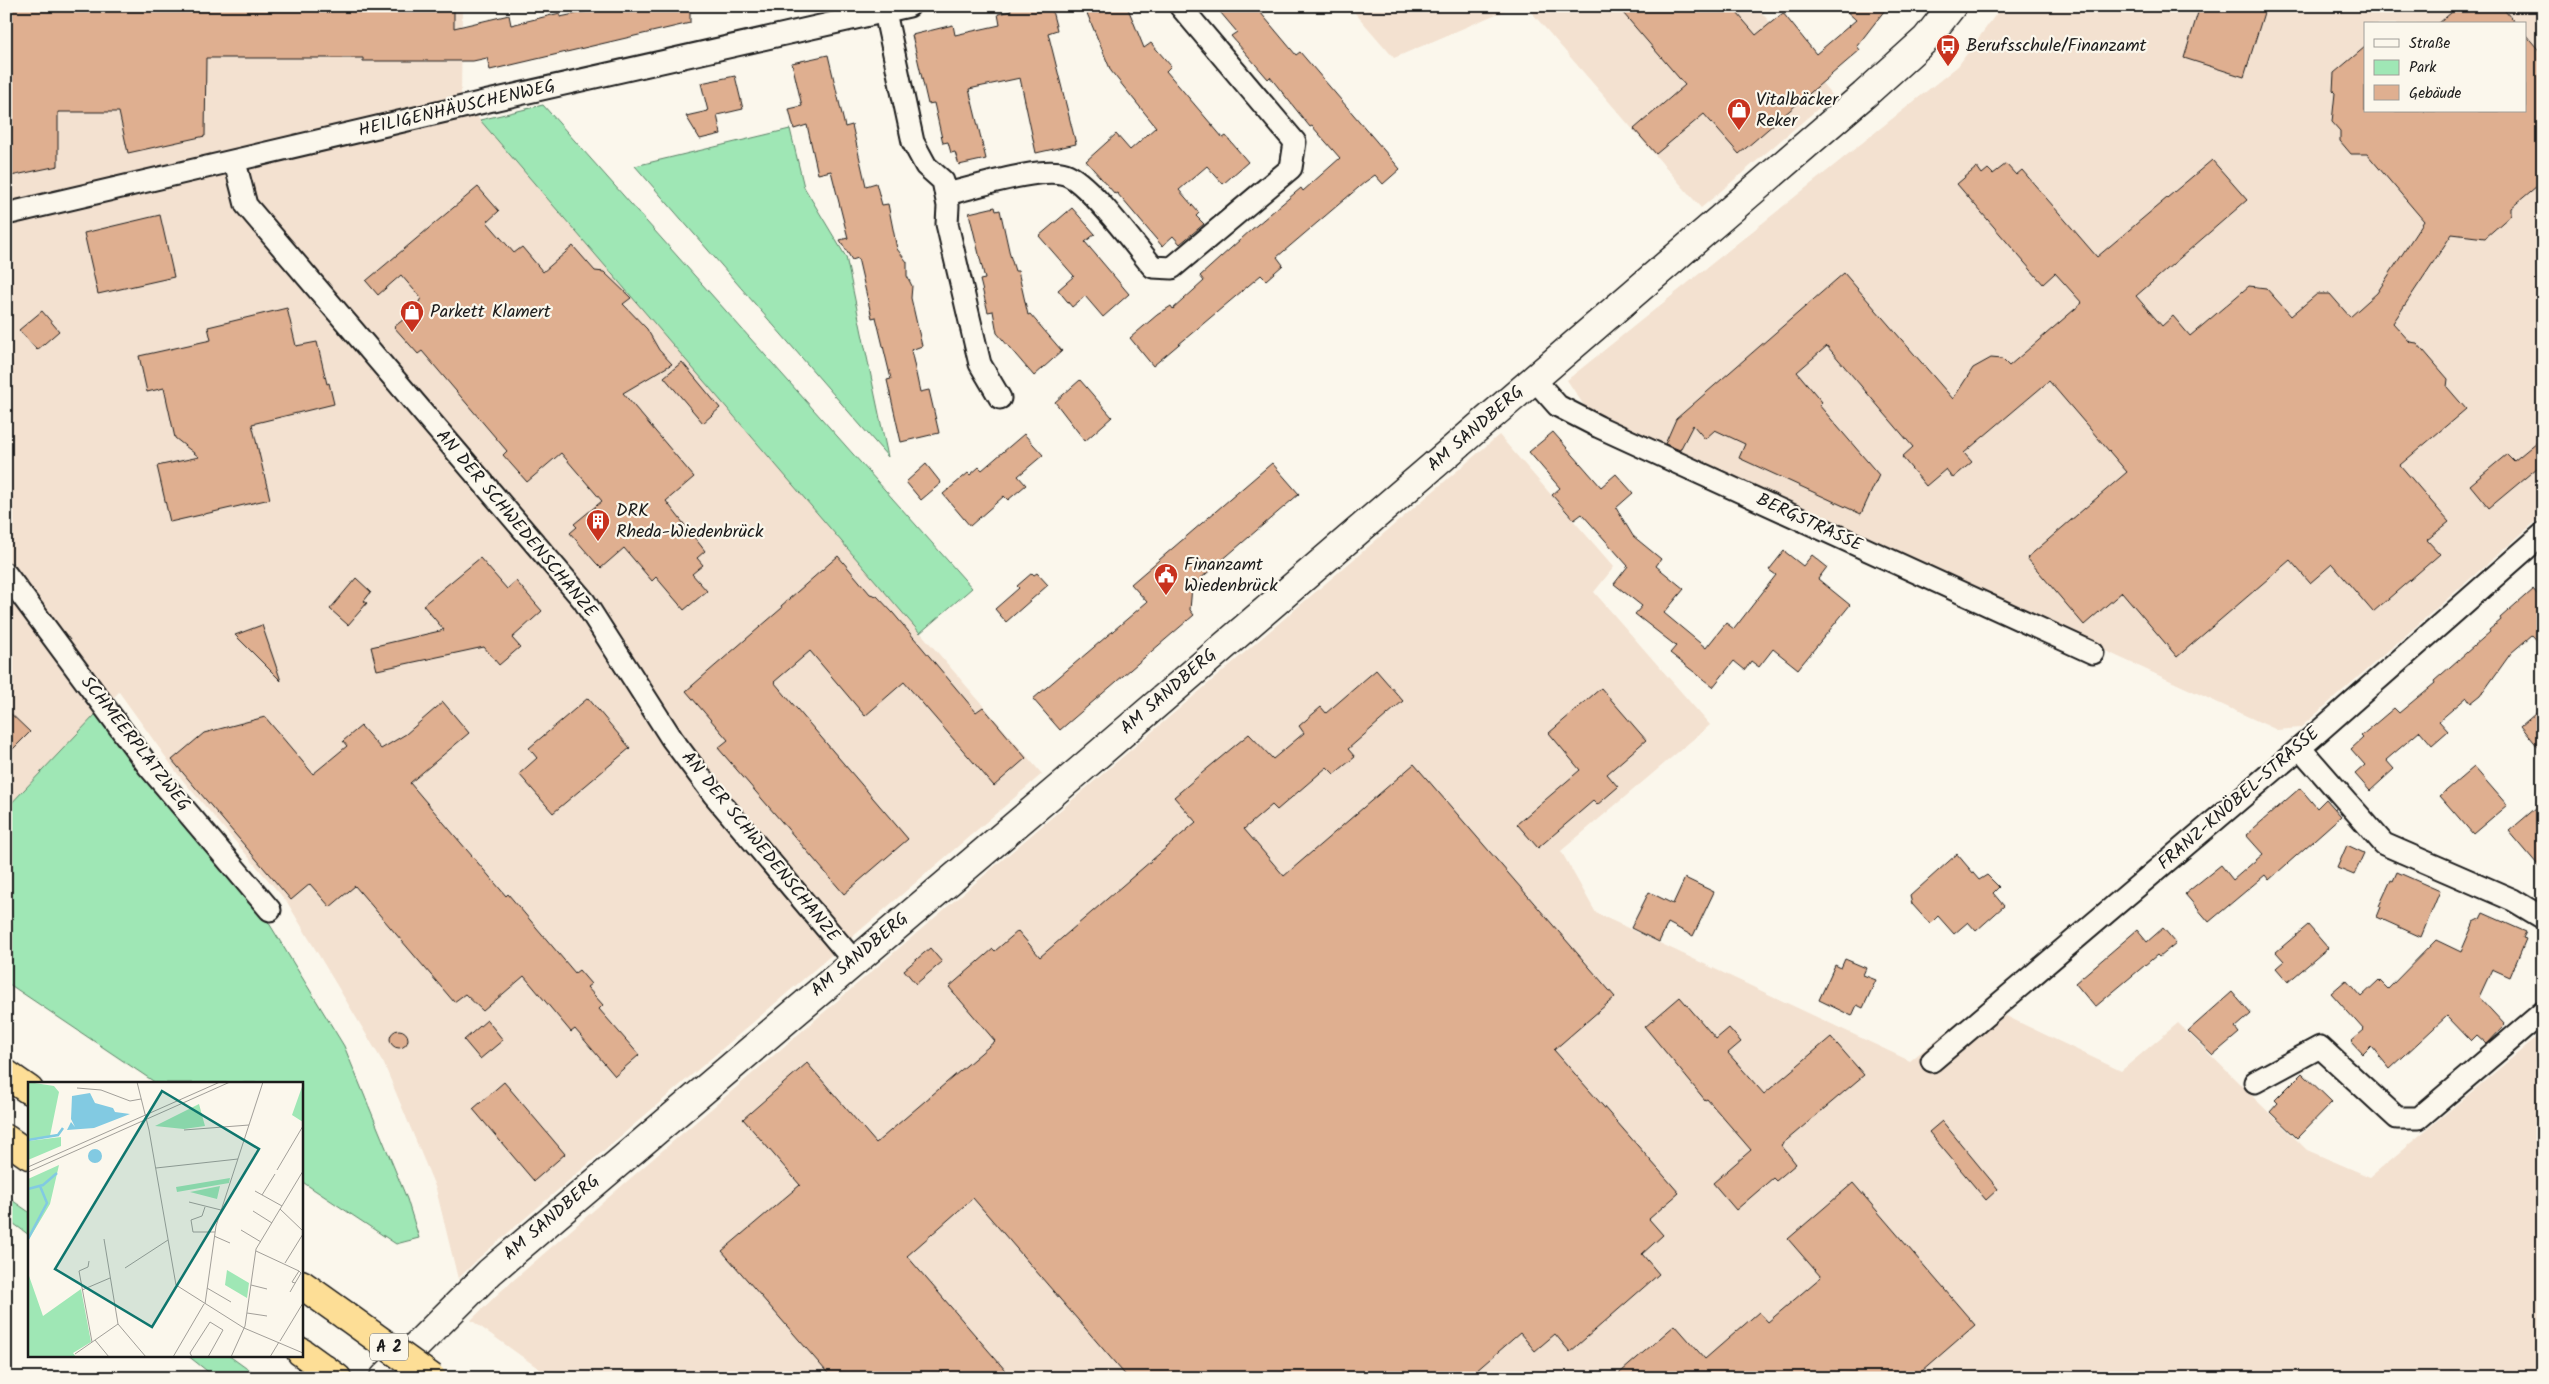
<svg xmlns="http://www.w3.org/2000/svg" width="2549" height="1384" font-family="Kalam,sans-serif">
	<style>
		.built { fill: #f3e1d0; fill-rule: evenodd }
		.green { fill: #9fe7b5; stroke: #5e8268 }
		.building { fill: #dfaf90; stroke: #1c1c1c }
		.lines { fill: none; stroke-linecap: round; stroke-linejoin: round }
		.minor-casing { stroke: #1c1c1c; stroke-width: 25 }
		.secondary-casing { stroke: #1c1c1c; stroke-width: 31 }
		.motorway-casing { stroke: #1c1c1c; stroke-width: 31 }
		.minor { stroke: #fbf7ec; stroke-width: 21 }
		.secondary { stroke: #fbf7ec; stroke-width: 28 }
		.motorway { stroke: #fdde96; stroke-width: 28 }
		.motorway-bridge-casing { stroke: #1c1c1c; stroke-width: 31; stroke-linecap: butt }
		.motorway-bridge { stroke: #fdde96; stroke-width: 28 }
		.labels { text-anchor: middle; dominant-baseline: central; stroke-width: 4.5; stroke-linejoin: round; paint-order: stroke }
		.shield { fill: #fbf7ec; stroke: #5f5e5a; stroke-width: 1 }
		.shield-label { font-size: 16px; font-weight: bold; fill: #1c1c1c }
		.poi-label { font-size: 18px; fill: #1c1c1c; stroke: #fbf7ec; text-anchor: start }
		.street-label { font-size: 18px; fill: #1c1c1c; stroke: #fbf7ec }
		.inset-river { fill: none; stroke: #82cae2; stroke-width: 2.5 }
		.inset-road { fill: none; stroke: #a29f99; stroke-width: 1 }
		.view { fill: #0f766e; fill-opacity: 0.15; stroke: #0f766e; stroke-width: 2.5 }
		.inset-edge { fill: none; stroke: #1c1c1c; stroke-width: 2.5 }
	</style>
	<rect width="100%" height="100%" fill="#fbf7ec"/>
	<filter id="ink" filterUnits="userSpaceOnUse"><feTurbulence type="fractalNoise" baseFrequency=".02" numOctaves="2"/><feDisplacementMap in="SourceGraphic" scale="10" xChannelSelector="R" yChannelSelector="G"/><feConvolveMatrix kernelMatrix="1 2 1 2 8 2 1 2 1" color-interpolation-filters="sRGB"/></filter>
	<g filter="url(#ink)">
		<g class="built">
			<polygon points="6,6 462,6 461,98 1042,774 480,1257 458,1279 436,1189 384,1064 287,902 180,777 119,692 6,809"/>
			<polygon points="1349,6 1515,6 1394,58"/>
			<polygon points="1526,6 1756,6 1833,96 1701,208"/>
			<path d="M2002,6H2543V515L2300,728L2277,730L1589,413L1567,380L1958,66ZM2365,24H2525V111H2365Z"/>
			<polygon points="1499,435 1614,567 1594,592 1710,725 1561,851 1596,913 1910,1061 1981,1004 2121,1071 2178,1023 2307,1150 2370,1177 2543,1032 2543,1378 552,1378 471,1320 501,1291 663,1150"/>
		</g>
		<g class="green">
			<polygon points="543,105 972,588 920,633 480,120"/>
			<polygon points="790,129 804,187 846,257 888,457 635,166"/>
			<polygon points="96,714 167,806 264,915 344,1046 407,1199 419,1238 396,1244 301,1181 301,1083 156,1083 6,982 6,809"/>
			<polygon points="6,1196 29,1212 29,1235 6,1218"/>
			<polygon points="187,1355 228,1355 246,1368 265,1378 216,1378"/>
		</g>
		<g class="building">
			<polygon points="6,6 454,6 454,28 509,15 511,25 560,13 560,17 594,10 593,6 678,6 690,8 690,23 490,70 487,58 473,61 363,61 363,58 206,58 205,136 128,153 119,112 58,112 58,166 6,177"/>
			<polygon points="1010,6 1036,6 1037,11 1051,7 1057,30 1048,33 1076,144 1036,153 1020,78 969,89 986,159 959,165 955,152 951,153 948,142 943,143 934,103 928,104 912,35 953,25 955,35 1000,25 998,14 1011,11"/>
			<polygon points="1084,6 1127,6 1144,48 1151,43 1171,66 1166,71 1223,138 1226,136 1248,162 1223,184 1207,166 1179,190 1199,213 1196,216 1204,224 1180,244 1173,236 1162,246 1117,193 1115,194 1086,161 1116,134 1130,150 1156,127 1111,71"/>
			<polygon points="1215,6 1255,6 1296,55 1300,52 1400,169 1383,184 1375,175 1365,182 1277,257 1283,265 1266,280 1261,275 1153,366 1130,338 1157,315 1171,306 1173,309 1204,281 1200,276 1251,230 1301,188 1303,191 1340,158 1312,126 1310,127 1270,77 1268,79 1231,36 1237,32"/>
			<polygon points="1617,6 1731,6 1756,35 1783,13 1816,54 1856,20 1841,6 1888,6 1857,46 1860,50 1739,154 1704,114 1656,154 1634,129 1685,85"/>
			<polygon points="2200,6 2266,6 2244,77 2184,58"/>
			<polygon points="2459,6 2501,6 2516,24 2438,24"/>
			<polygon points="2525,34 2543,55 2543,181 2511,208 2511,215 2485,238 2452,234 2393,323 2410,342 2417,343 2448,379 2447,387 2466,409 2400,465 2449,522 2427,540 2440,554 2373,612 2332,564 2310,583 2290,560 2177,657 2122,592 2084,625 2027,558 2127,472 2049,381 1964,453 1972,462 1953,478 1946,469 1926,486 1902,457 1913,447 1827,346 1797,372 1822,402 1819,405 1879,475 1861,514 1739,458 1745,444 1715,430 1705,439 1693,425 1680,450 1665,444 1676,419 1844,273 1953,399 1973,368 1991,358 2002,359 2009,366 2082,303 2055,273 2043,284 1957,184 1977,167 1982,174 1988,169 1993,174 2006,164 2016,175 2022,170 2097,257 2212,160 2247,200 2136,296 2162,326 2173,316 2190,336 2249,286 2266,288 2291,316 2317,294 2330,294 2350,317 2377,293 2424,221 2367,154 2351,154 2340,141 2340,131 2332,122 2335,93 2333,91 2334,73 2365,47 2365,111 2525,111"/>
			<polygon points="828,55 845,127 852,125 866,186 876,183 882,205 888,204 897,249 907,262 907,276 912,286 911,298 922,346 911,350 920,392 929,390 939,433 901,442 887,380 891,379 876,317 872,318 858,258 852,260 840,240 848,238 831,171 818,174 807,125 794,129 789,109 802,106 792,63"/>
			<polygon points="735,76 743,109 717,115 721,134 700,139 686,116 708,111 701,83"/>
			<polygon points="478,187 499,211 487,222 514,253 522,247 543,272 573,246 595,271 604,272 631,298 623,304 647,329 659,350 672,364 623,393 694,477 666,501 705,551 697,558 703,565 692,574 707,591 684,610 656,577 652,581 624,548 601,568 596,563 570,533 577,527 574,524 602,501 561,453 527,482 503,455 507,451 422,351 418,354 394,327 414,311 421,298 401,275 378,295 366,281"/>
			<polygon points="995,207 996,211 1000,210 1010,255 1015,271 1018,271 1028,315 1030,314 1062,351 1034,376 997,333 993,311 988,312 980,280 985,279 969,213"/>
			<polygon points="1072,208 1095,234 1085,242 1129,294 1103,317 1085,296 1072,307 1058,290 1074,276 1039,236"/>
			<polygon points="160,215 174,277 98,294 84,233"/>
			<polygon points="287,308 296,346 317,342 327,384 329,383 334,404 252,424 270,499 170,522 157,466 199,457 175,438 164,388 147,392 139,356 211,340 208,327"/>
			<polygon points="42,311 59,331 37,350 19,330"/>
			<polygon points="682,362 720,408 703,423 664,377"/>
			<polygon points="1080,380 1112,417 1085,441 1055,402"/>
			<polygon points="1553,432 1601,487 1616,474 1633,493 1616,508 1633,536 1661,559 1656,566 1684,589 1664,613 1706,648 1726,623 1734,629 1776,575 1769,570 1784,551 1803,566 1812,555 1827,567 1818,579 1850,605 1798,669 1773,649 1759,667 1751,661 1745,670 1734,661 1713,687 1670,653 1676,646 1635,614 1642,606 1614,584 1628,566 1582,514 1574,520 1552,495 1560,488 1529,452"/>
			<polygon points="1024,434 1043,455 1018,476 1026,485 1008,500 1004,496 970,526 943,494 968,473 970,475 979,467 982,470"/>
			<polygon points="2543,437 2543,463 2489,508 2470,485 2507,454 2514,461"/>
			<polygon points="1272,463 1299,494 1192,586 1190,610 1194,615 1060,730 1033,699 1147,602 1131,584"/>
			<polygon points="926,464 941,483 921,500 906,482"/>
			<polygon points="838,556 870,594 877,596 893,613 976,712 983,707 1026,758 994,786 904,682 865,716 810,651 774,682 908,839 844,894 718,748 728,740 686,691 782,608 781,606"/>
			<polygon points="480,558 507,589 516,581 542,611 512,638 520,647 499,665 484,647 377,670 371,647 444,630 423,605"/>
			<polygon points="1032,573 1034,575 1037,573 1048,585 1006,622 995,609 1019,588 1017,586"/>
			<polygon points="356,578 371,592 364,601 367,603 348,625 330,609"/>
			<polygon points="2533,589 2543,601 2543,647 2532,635 2511,653 2481,695 2471,703 2467,697 2439,721 2448,731 2432,745 2420,731 2386,760 2394,769 2370,791 2355,774 2365,765 2351,749 2363,738 2361,736 2394,708 2399,713 2435,683 2434,681 2490,632 2489,630 2501,620 2500,618"/>
			<polygon points="262,625 281,681 235,635"/>
			<polygon points="1376,670 1403,701 1348,749 1355,757 1334,774 1327,767 1277,810 1272,805 1244,829 1284,876 1414,764 1615,997 1554,1050 1679,1193 1649,1219 1663,1235 1642,1254 1659,1274 1570,1352 1555,1334 1535,1351 1520,1333 1468,1378 1128,1378 973,1198 907,1256 1012,1378 832,1378 722,1251 800,1185 743,1119 807,1063 876,1143 995,1041 949,987 993,949 995,951 1018,931 1040,957 1196,822 1174,797 1208,768 1249,734 1273,759 1304,733 1299,726 1321,707 1326,713"/>
			<polygon points="1601,688 1646,740 1607,774 1618,787 1597,805 1593,801 1538,848 1517,824 1580,770 1549,733"/>
			<polygon points="588,698 630,748 553,813 519,774 537,758 529,748"/>
			<polygon points="443,702 469,733 410,783 506,896 508,894 575,973 579,970 591,984 587,987 603,1005 599,1009 639,1055 615,1076 575,1029 571,1032 524,976 483,1011 465,994 454,1002 355,886 330,907 310,884 291,900 172,760 204,733 265,717 313,774 347,746 343,741 361,726 381,749 406,734"/>
			<polygon points="2543,707 2543,753 2521,726"/>
			<polygon points="6,709 30,732 6,756"/>
			<polygon points="2474,767 2507,805 2473,834 2440,796"/>
			<polygon points="2300,788 2317,808 2326,799 2341,816 2269,880 2265,875 2209,922 2185,894 2221,865 2233,880 2263,854 2246,835"/>
			<polygon points="2543,802 2543,871 2509,831"/>
			<polygon points="2347,845 2364,853 2354,875 2337,868"/>
			<polygon points="1957,854 1979,880 1987,875 1999,887 1993,893 2004,906 1976,931 1968,922 1954,934 1938,916 1930,924 1912,904 1910,896"/>
			<polygon points="2397,872 2440,891 2421,937 2377,917 2381,907 2379,906 2391,880 2393,881"/>
			<polygon points="1685,878 1714,892 1693,936 1668,923 1659,942 1631,928 1649,892 1673,904"/>
			<polygon points="2483,913 2526,932 2523,938 2526,939 2510,977 2492,969 2479,997 2505,1025 2487,1044 2477,1035 2471,1041 2447,1016 2390,1069 2371,1046 2363,1054 2351,1041 2364,1030 2331,993 2346,980 2361,997 2379,980 2388,989 2436,940 2461,952 2474,922 2480,919"/>
			<polygon points="2308,925 2328,948 2288,982 2276,968 2284,961 2276,952"/>
			<polygon points="2163,928 2176,943 2159,957 2157,955 2095,1007 2075,983 2137,930 2147,942"/>
			<polygon points="930,948 942,962 916,984 904,970"/>
			<polygon points="1845,959 1866,968 1863,975 1876,980 1863,1008 1857,1005 1852,1016 1819,1000 1835,965 1841,968"/>
			<polygon points="2232,992 2251,1014 2235,1028 2239,1033 2213,1055 2188,1031"/>
			<polygon points="1680,997 1716,1039 1729,1028 1741,1042 1728,1053 1764,1094 1831,1037 1864,1075 1781,1145 1796,1164 1776,1181 1773,1178 1736,1210 1713,1183 1751,1150 1707,1099 1705,1100 1645,1027"/>
			<polygon points="487,1020 503,1040 480,1059 464,1040"/>
			<circle cx="399" cy="1039" r="9"/>
			<polygon points="2302,1073 2332,1102 2297,1138 2270,1112 2278,1103 2275,1100"/>
			<polygon points="504,1082 565,1154 534,1181 473,1109"/>
			<polygon points="1942,1121 1998,1189 1986,1200 1929,1132"/>
			<polygon points="1853,1183 1975,1325 1914,1378 1614,1378 1675,1325 1705,1359 1759,1312 1768,1322 1821,1277 1788,1239"/>
		</g>
		<g class="lines">
			<g class="minor-casing">
				<g id="minor">
					<polyline points="885,12 913,142 926,166 943,181 948,206 947,224 980,364 1000,398"/>
					<polyline points="235,162 246,205 584,601 672,739 714,795 854,961"/>
					<path d="M946,194C974,188 1039,166 1065,174C1088,181 1136,247 1153,267L1172,268L1291,168L1295,142L1180,6"/>
					<polyline points="6,214 484,102 909,6"/>
					<polyline points="1534,379 1558,406 1599,427 2093,653"/>
					<polyline points="6,574 149,767 270,910"/>
					<polyline points="2300,748 2384,844 2513,900 2543,918"/>
					<polyline points="1932,1061 2300,748 2543,534"/>
					<polyline points="2255,1082 2320,1047 2397,1118 2419,1118 2543,1012"/>
				</g>
			</g>
			<g class="secondary-casing">
				<polyline id="secondary" points="384,1378 490,1272 1079,771 1864,95 1926,39 1952,6"/>
			</g>
			<g class="motorway-casing">
				<g id="motorway">
					<polyline points="6,1074 29,1090"/>
					<polyline points="6,1139 29,1155"/>
					<polyline points="301,1284 346,1316"/>
					<polyline points="301,1352 337,1378"/>
				</g>
			</g>
			<use href="#minor" class="minor"/>
			<use href="#secondary" class="secondary"/>
			<use href="#motorway" class="motorway"/>
			<g class="motorway-bridge-casing">
				<polyline id="motorway-bridge" points="346,1316 432,1378"/>
			</g>
			<use href="#motorway-bridge" class="motorway-bridge"/>
		</g>
	</g>
	<defs>
		<g id="bus-pin" transform="scale(1.25)"><path d="M0 17L-7.5 6A9.5 9.5 0 1 1 7.5 6Z" fill="#c8321e" stroke="#fbf7ec"/><path d="M-5-6H5V4H4V6H2V4H-2V6H-4V4H-5ZM-3.5-4V0h7V-4ZM-3.5 1.2v1.5H-2V1.2ZM2 1.2v1.5H3.5V1.2Z" fill="#fff"/></g>
		<g id="shop-pin" transform="scale(1.25)"><path d="M0 17L-7.5 6A9.5 9.5 0 1 1 7.5 6Z" fill="#c8321e" stroke="#fbf7ec"/><path d="M-5-2.5h2.3a2.7 3.5 0 0 1 5.4 0H5L5.5 6h-11ZM-1.5-2.5h3a1.5 2.3 0 0 0-3 0Z" fill="#fff"/></g>
		<g id="building-pin" transform="scale(1.25)"><path d="M0 17L-7.5 6A9.5 9.5 0 1 1 7.5 6Z" fill="#c8321e" stroke="#fbf7ec"/><path d="M-4-6H4V6H1V3H-1V6H-4ZM-2.5-4.3h1.7v1.8h-1.7ZM.8-4.3h1.7v1.8H.8ZM-2.5-1h1.7V.8h-1.7ZM.8-1h1.7V.8H.8Z" fill="#fff"/></g>
		<g id="civic-pin" transform="scale(1.25)"><path d="M0 17L-7.5 6A9.5 9.5 0 1 1 7.5 6Z" fill="#c8321e" stroke="#fbf7ec"/><path d="M-.6-6.5H3V-4.5H.6V-3L4-1V1h2V6H-6V1h2V-1L-.6-3ZM-1.2 2.5V6h2.4V2.5Z" fill="#fff"/></g>
	</defs>
	<g fill-rule="evenodd">
		<use href="#bus-pin" x="1948" y="46"/>
		<use href="#shop-pin" x="1739" y="110"/>
		<use href="#shop-pin" x="412" y="312"/>
		<use href="#building-pin" x="598" y="521"/>
		<use href="#civic-pin" x="1166" y="575"/>
	</g>
	<g class="labels">
		<rect class="shield" x="370" y="1333.5" width="38" height="27" rx="4"/>
		<g class="shield-label">
			<text x="389" y="1347">A 2</text>
		</g>
		<g class="poi-label">
			<text x="1966" y="46">Berufsschule/Finanzamt</text>
			<text x="1756" y="100">Vitalbäcker<tspan x="1756" dy="21">Reker</tspan></text>
			<text x="430" y="312">Parkett Klamert</text>
			<text x="616" y="511">DRK<tspan x="616" dy="21">Rheda-Wiedenbrück</tspan></text>
			<text x="1184" y="565">Finanzamt<tspan x="1184" dy="21">Wiedenbrück</tspan></text>
		</g>
		<g class="street-label">
			<text transform="translate(457 109) rotate(-13)">HEILIGENHÄUSCHENWEG</text>
			<text transform="translate(1476 429) rotate(-41)">AM SANDBERG</text>
			<text transform="translate(1809 523) rotate(25)">BERGSTRASSE</text>
			<text transform="translate(516 524) rotate(50)">AN DER SCHWEDENSCHANZE</text>
			<text transform="translate(1169 692) rotate(-41)">AM SANDBERG</text>
			<text transform="translate(135 744) rotate(52)">SCHMEERPLATZWEG</text>
			<text transform="translate(2239 799) rotate(-41)">FRANZ-KNÖBEL-STRASSE</text>
			<text transform="translate(760 847) rotate(51)">AN DER SCHWEDENSCHANZE</text>
			<text transform="translate(860 955) rotate(-40)">AM SANDBERG</text>
			<text transform="translate(552 1218) rotate(-41)">AM SANDBERG</text>
		</g>
	</g>
	<g transform="translate(28 1082)">
		<rect width="275" height="275" fill="#fbf7ec"/>
		<path d="M0,0L26,4L31,10L22,54L0,58ZM275,2V40L264,33ZM171,22L177,44L156,47L127,44ZM33,55V64L0,78V59ZM31,83L22,122L0,159V97ZM202,96L201,101L149,110L148,105ZM192,104L189,117L162,110ZM199,188L221,201L219,216L197,203ZM0,191L15,234L53,207L63,260L45,271L48,275H0Z" fill="#9fe7b5"/>
		<path d="M62,11L67,21L85,26L87,30L102,32L66,46L39,48L43,40L47,45L43,37L44,14ZM60 74a7 7 0 1 1 14 0a7 7 0 1 1-14 0Z" fill="#82cae2"/>
		<path class="inset-river" d="M0,58L30,53L35,46M0,107L15,103L29,91M0,157L19,121L12,104"/>
		<path class="inset-road" d="M109,0L121,48L148,203L216,246L275,271M49,6L73,8L102,19L113,17M156,48L221,43M0,85L192,0M128,86L210,77M249,88L275,44M0,90L202,0M227,109L254,124M234,113L247,92M161,120L193,128M177,125L174,134L163,138L165,150H187M252,127L275,149M225,129L244,141M213,148L233,160M186,154L202,161M76,157L90,242L118,275M228,169L271,189M61,179L60,185L51,189L64,260M257,181L275,152M97,186L140,158M267,201L264,200L271,189M223,203L239,207M179,206L203,220M54,208L82,196M262,210L273,191L271,189M177,222L188,144L235,0M219,231L239,234M67,258L81,275M252,259L275,221M47,272L90,242M145,275L176,222M164,275L162,271L182,240L195,248L180,275M203,275L217,244L228,167L275,89M242,275L251,260"/>
		<path class="view" d="M134,9L231,67L124,245L27,187Z"/>
		<rect width="275" height="275" class="inset-edge"/>
	</g>
	<rect width="2549" height="1384" fill="none" stroke="#fbf7ec" stroke-width="25"/>
	<rect x="12" y="12" width="2524" height="1359" fill="none" stroke="#1c1c1c" stroke-width="2" filter="url(#ink)"/>
	<rect x="2364" y="22" width="162" height="90" fill="#fbf7ec" stroke="#a29f99"/>
	<rect x="2374" y="39" width="25" height="8" fill="#fbf7ec" stroke="#a29f99"/>
	<text x="2409" y="48" font-size="15" fill="#1c1c1c">Straße</text>
	<rect x="2374" y="60" width="25" height="15" fill="#9fe7b5" stroke="#a29f99"/>
	<text x="2409" y="72" font-size="15" fill="#1c1c1c">Park</text>
	<rect x="2374" y="85" width="25" height="15" fill="#dfaf90" stroke="#a29f99"/>
	<text x="2409" y="98" font-size="15" fill="#1c1c1c">Gebäude</text>
</svg>
